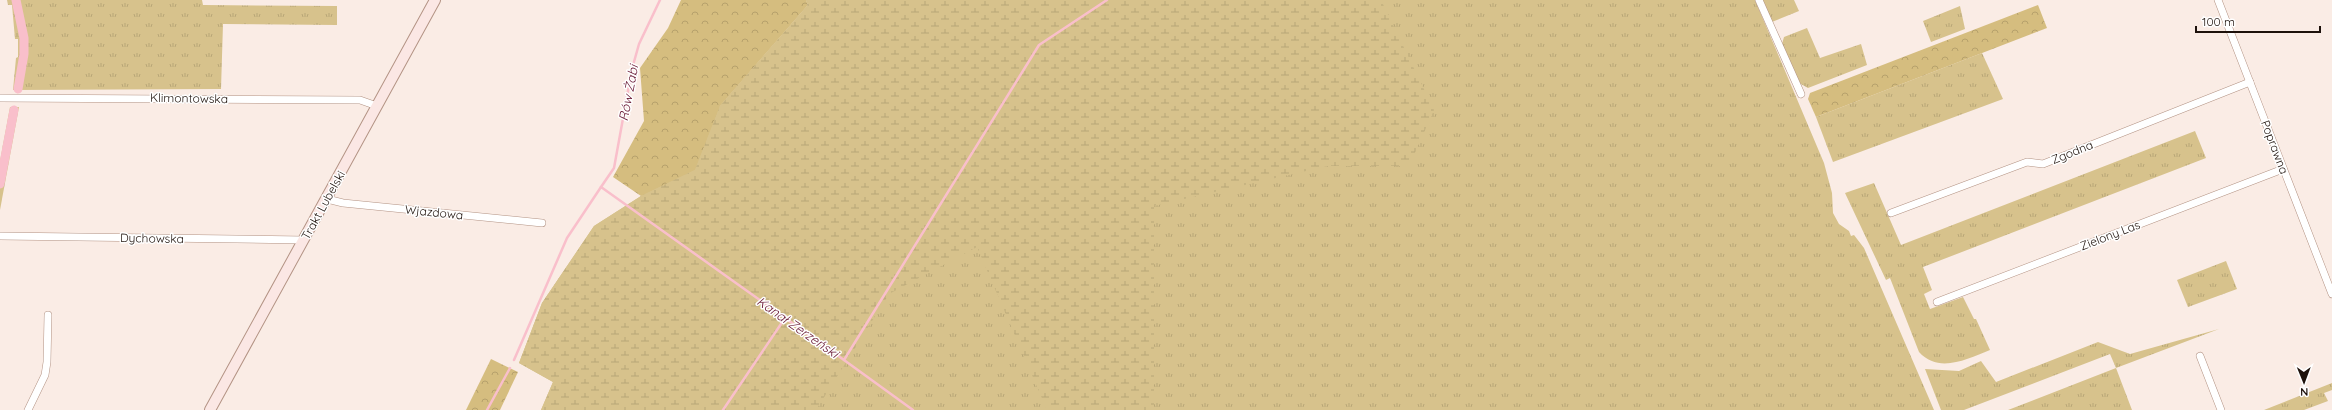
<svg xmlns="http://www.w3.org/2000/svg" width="2332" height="410" font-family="Quicksand,sans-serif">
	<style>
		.grass { fill: url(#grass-tufts) }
		.forest { fill: url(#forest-crowns) }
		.wetland { fill: url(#wetland-marsh) }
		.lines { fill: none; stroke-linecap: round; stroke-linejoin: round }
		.stream { stroke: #f9bfcb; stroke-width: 2.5 }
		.canal { stroke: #f9bfcb; stroke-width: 9 }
		.street-casing { stroke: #b39384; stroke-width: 8 }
		.secondary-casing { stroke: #b39384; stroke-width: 12 }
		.street { stroke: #fff; stroke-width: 7 }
		.secondary { stroke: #fbe7e4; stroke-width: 10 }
		.labels { text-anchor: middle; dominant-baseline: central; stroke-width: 3; stroke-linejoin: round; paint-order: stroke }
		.street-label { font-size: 12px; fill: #1d110b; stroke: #fff }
		.water-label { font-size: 13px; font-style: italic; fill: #661531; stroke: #fff }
	</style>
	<defs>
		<pattern id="grass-tufts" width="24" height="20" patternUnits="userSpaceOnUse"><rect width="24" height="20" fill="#d7c28c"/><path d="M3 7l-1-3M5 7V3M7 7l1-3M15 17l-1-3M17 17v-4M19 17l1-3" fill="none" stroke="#b8a677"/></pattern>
		<pattern id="forest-crowns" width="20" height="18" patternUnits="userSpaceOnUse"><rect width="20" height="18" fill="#d5bd7f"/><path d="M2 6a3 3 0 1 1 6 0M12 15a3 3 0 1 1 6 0" fill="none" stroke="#b6a16c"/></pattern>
		<pattern id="wetland-marsh" width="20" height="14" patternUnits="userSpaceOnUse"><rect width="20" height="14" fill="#d7c28c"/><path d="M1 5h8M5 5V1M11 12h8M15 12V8" fill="none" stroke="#b8a677"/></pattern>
	</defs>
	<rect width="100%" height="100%" fill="#faece5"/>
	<g class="grass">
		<polygon points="7,0 202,0 203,5 337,6 337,25 223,24 221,89 13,90 16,58 18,57 18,39 15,39 12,5 8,5"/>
		<polygon points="806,0 1755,0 1824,163 1832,193 1833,213 1839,224 1849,231 1851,236 1854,235 1864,248 1934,410 541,410 553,382 519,363 542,303 594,226 641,196 808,5"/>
		<polygon points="1762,0 1794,0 1799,11 1772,22"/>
		<polygon points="1960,6 1965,29 1931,42 1923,21"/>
		<polygon points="1807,28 1820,58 1861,44 1867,65 1808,88 1799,83 1782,44 1784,37"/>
		<polygon points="1982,53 2003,99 1833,162 1816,117"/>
		<polygon points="10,107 19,107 0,210 0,161"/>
		<path d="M2195,131L2206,158L1923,267L1932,290L1924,294L1930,309L1963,297L1974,319H1976L1990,350C1967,359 1939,374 1919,352L1890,278L1886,280L1845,193L1874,183L1901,245Z"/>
		<polygon points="2226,261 2237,289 2188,307 2177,280"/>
		<polygon points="2219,329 2116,368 2132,410 2008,410 2116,368 2110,354 1964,410 1941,410 1925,369 1959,371 1981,361 1996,382 2098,342 2130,354"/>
		<polygon points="2332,383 2332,390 2324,393 2328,401 2304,410 2264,410"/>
	</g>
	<g class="forest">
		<polygon points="681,0 806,0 808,5 720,106 695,170 641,196 613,177 644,121 640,68 668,28"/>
		<polygon points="2038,5 2047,28 1816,117 1808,99 1810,93"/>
		<polygon points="491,359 518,372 500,410 466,410"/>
	</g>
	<polygon class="wetland" points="806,0 1381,0 1434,110 1409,166 1328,166 1154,206 1154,410 1047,410 977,247 889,294 816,410 541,410 553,382 519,363 542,303 594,226 641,196 695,170 720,106 808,5"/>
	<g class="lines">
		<g class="stream">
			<polyline points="601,187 614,168 632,69 639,44 660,0"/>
			<polyline points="514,360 567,238 601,187 844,360 1039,45 1107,0"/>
			<polyline points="844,360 913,410"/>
			<polyline points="487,410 510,368"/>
			<polyline points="723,410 785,318"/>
		</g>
		<g class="canal">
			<polyline points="16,0 24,38 24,54 18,89"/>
			<polyline points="0,184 14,110"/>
		</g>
		<g class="street-casing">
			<g id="street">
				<polyline points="1759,0 1801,94"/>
				<polyline points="2218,0 2332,294"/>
				<polyline points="0,98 360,100 377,106"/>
				<polyline points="327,199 343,203 542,223"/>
				<polyline points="1891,213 2027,162 2043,164 2250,82"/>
				<polyline points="0,236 304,240"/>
				<polyline points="1937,302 2283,169"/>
				<polyline points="2200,356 2221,410"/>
				<polyline points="28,410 45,375 47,362 48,315"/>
			</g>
		</g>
		<g class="secondary-casing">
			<polyline id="secondary" points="210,410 435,0"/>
		</g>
		<use href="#street" class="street"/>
		<use href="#secondary" class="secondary"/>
	</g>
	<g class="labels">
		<g class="street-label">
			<text transform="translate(189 98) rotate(1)">Klimontowska</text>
			<text transform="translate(2275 147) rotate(69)">Poprawna</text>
			<text transform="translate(2072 152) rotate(-22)">Zgodna</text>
			<text transform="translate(323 205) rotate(-61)">Trakt Lubelski</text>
			<text transform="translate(434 212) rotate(6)">Wjazdowa</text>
			<text transform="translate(2110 235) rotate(-21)">Zielony Las</text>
			<text transform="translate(152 238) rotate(1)">Dychowska</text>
		</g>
		<g class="water-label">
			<text transform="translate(628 93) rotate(-79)">Rów Żabi</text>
			<text transform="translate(798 327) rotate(35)">Kanał Zerzeński</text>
		</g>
	</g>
	<g transform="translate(2304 382) rotate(179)" stroke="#ffffff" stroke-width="3" paint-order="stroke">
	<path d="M0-3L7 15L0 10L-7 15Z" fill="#1d110b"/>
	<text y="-6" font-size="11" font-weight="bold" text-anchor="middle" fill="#1d110b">N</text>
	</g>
	<path d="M2196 26v6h124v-6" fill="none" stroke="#1d110b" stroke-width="2"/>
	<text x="2202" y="26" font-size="12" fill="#1d110b" stroke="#ffffff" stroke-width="3" paint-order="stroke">100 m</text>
</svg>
